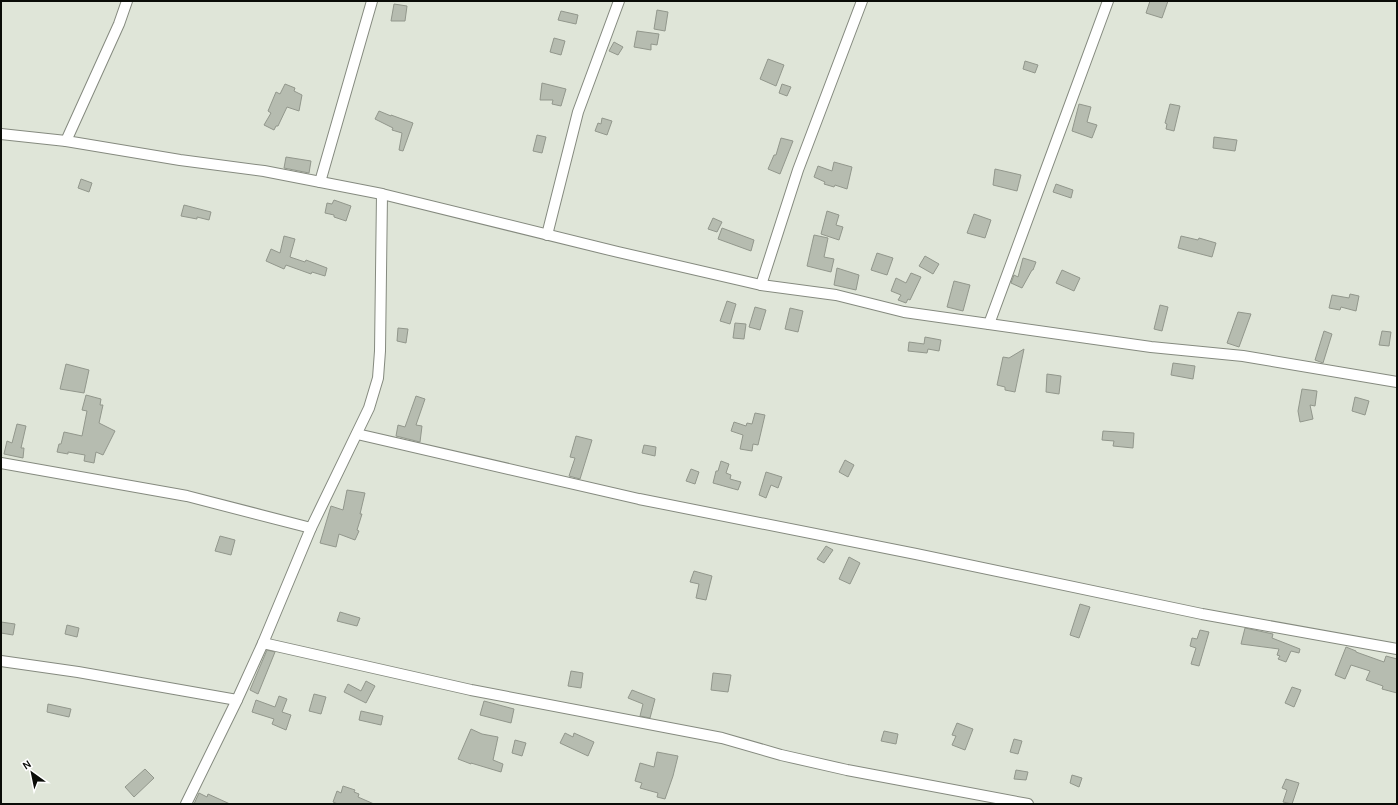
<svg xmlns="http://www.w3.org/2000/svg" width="1398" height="805" font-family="Karla,sans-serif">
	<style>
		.building { fill: #b6bcb0; stroke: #92978c }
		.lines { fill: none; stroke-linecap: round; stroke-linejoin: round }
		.minor-casing { stroke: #858a7f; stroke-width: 12 }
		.minor { stroke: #fff; stroke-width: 10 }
	</style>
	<rect width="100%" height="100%" fill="#dfe5d8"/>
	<g class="building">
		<polygon points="1150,1 1168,1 1162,18 1146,13"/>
		<polygon points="394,4 407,6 405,21 391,21"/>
		<polygon points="657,10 668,12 665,31 654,29"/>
		<polygon points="561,11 578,15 576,24 558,20"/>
		<polygon points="637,31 659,34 657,45 651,44 651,50 634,47"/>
		<polygon points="554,38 565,41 561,55 550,52"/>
		<polygon points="614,42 623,47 618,55 609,51"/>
		<polygon points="768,59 784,65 776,86 760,79"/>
		<polygon points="1025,61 1038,65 1035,73 1023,69"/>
		<polygon points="542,83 566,89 561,106 552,104 553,100 540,100"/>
		<polygon points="285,84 295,88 294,91 302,95 299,111 287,107 278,126 276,126 274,130 264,125 271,113 268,111 276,92 280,94"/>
		<polygon points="782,84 791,87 787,96 779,93"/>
		<polygon points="1079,104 1091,107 1087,122 1097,125 1092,138 1072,131"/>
		<polygon points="1170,104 1180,106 1174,131 1166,129 1167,124 1165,123"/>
		<polygon points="379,111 391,116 391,115 413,123 403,151 399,150 402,133 392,130 393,128 375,119"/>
		<polygon points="602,118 612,121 607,135 595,131 598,123 601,124"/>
		<polygon points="537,135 546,137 542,153 533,151"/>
		<polygon points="1214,137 1237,140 1235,151 1213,148"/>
		<polygon points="781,138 793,141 780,174 768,169 774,155 776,155"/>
		<polygon points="286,157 311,161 309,173 284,168"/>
		<polygon points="834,162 852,167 847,189 835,185 834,187 824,184 825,182 814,177 818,166 832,171"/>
		<polygon points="995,169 1021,175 1017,191 993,185"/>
		<polygon points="81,179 92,183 89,192 78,188"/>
		<polygon points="1056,184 1073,190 1071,198 1053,192"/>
		<polygon points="334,200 351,206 346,221 334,217 334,215 325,213 327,203 332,204"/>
		<polygon points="184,205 211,212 209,220 197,217 197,219 181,216"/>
		<polygon points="827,211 839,215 836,225 843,227 839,240 821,234"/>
		<polygon points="974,214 991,220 985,238 967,233"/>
		<polygon points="713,218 722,222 717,232 708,229"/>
		<polygon points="722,228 754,240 751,251 718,239"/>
		<polygon points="814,235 828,238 824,257 834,259 831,272 807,266"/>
		<polygon points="284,236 295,239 290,257 305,262 306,260 327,268 325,276 312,272 311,274 286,265 284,269 266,261 271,249 280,253"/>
		<polygon points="1181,236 1198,240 1199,238 1216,243 1212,257 1178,248"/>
		<polygon points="877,253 893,258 887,275 871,270"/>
		<polygon points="925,256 939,264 933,274 919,266"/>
		<polygon points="1023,258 1036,262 1033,270 1032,270 1022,288 1011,283 1014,275 1018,277"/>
		<polygon points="837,268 859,275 856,290 834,285"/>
		<polygon points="1062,270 1080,278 1074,291 1056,283"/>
		<polygon points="911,273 921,277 910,300 908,299 906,303 898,300 901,295 891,291 896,278 906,283"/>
		<polygon points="954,281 970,285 963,311 947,307"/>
		<polygon points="1350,294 1359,296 1356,311 1341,307 1340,310 1329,308 1332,295 1349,298"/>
		<polygon points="727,301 736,304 730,324 720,321"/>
		<polygon points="1160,305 1168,307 1162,331 1154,329"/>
		<polygon points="755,307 766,310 760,330 749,327"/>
		<polygon points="790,308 803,311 798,332 785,329"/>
		<polygon points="1238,312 1251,314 1239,347 1227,343"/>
		<polygon points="735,323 746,324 744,339 733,338"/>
		<polygon points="398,328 408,329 406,343 397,341"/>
		<polygon points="1324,331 1332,334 1323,363 1315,360"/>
		<polygon points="1382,331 1391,332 1389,346 1379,345"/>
		<polygon points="925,337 941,340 939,351 928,349 927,353 908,351 909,342 924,344"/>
		<polygon points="1024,349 1015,392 1005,390 1005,387 997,385 1003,357 1009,358"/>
		<polygon points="1173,363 1195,366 1193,379 1171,375"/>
		<polygon points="66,364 89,370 84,393 60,389"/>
		<polygon points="1047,374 1061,376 1059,394 1046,392"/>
		<polygon points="1302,389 1317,391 1315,406 1310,405 1313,419 1300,422 1298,411"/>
		<polygon points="86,395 101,399 100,405 103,405 99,423 115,431 103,455 96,452 94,463 84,461 85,455 68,452 68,454 57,452 59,444 61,444 64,432 82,436 87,411 82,410"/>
		<polygon points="416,396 425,399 416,425 422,426 420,442 396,436 398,425 405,427"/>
		<polygon points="1355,397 1369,401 1365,415 1352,411"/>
		<polygon points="755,413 765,415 758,445 753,444 752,451 740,449 743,435 731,431 734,422 746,426 747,423 752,424"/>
		<polygon points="17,424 26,426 21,448 24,448 23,458 4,454 7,441 12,443"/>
		<polygon points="1103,431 1134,433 1133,448 1113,446 1114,441 1102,440"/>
		<polygon points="576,436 592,440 580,479 569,476 575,458 570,457"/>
		<polygon points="644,445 656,447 655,456 642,453"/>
		<polygon points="845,460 854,465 848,477 839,472"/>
		<polygon points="721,461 729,464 726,473 731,475 730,479 741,482 738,490 713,483 716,471 718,471"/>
		<polygon points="691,469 699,472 695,484 686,481"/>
		<polygon points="766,472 782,477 778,488 771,485 766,498 759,495"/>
		<polygon points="347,490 365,493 360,514 362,514 357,530 359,531 355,540 339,534 336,547 320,543 331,506 343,510"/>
		<polygon points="220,536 235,540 231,555 215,551"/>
		<polygon points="826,546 833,550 824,563 817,559"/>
		<polygon points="849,557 860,563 850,584 839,579"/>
		<polygon points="694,571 712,576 706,600 696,598 699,584 690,582"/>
		<polygon points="1080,604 1090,607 1079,638 1070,635"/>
		<polygon points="340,612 360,618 357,626 337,621"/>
		<polygon points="1,622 15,624 13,635 1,633"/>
		<polygon points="67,625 79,628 77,637 65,634"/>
		<polygon points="1245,628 1273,634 1272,638 1300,649 1299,653 1291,651 1286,662 1278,659 1280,656 1277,655 1279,649 1241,644"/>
		<polygon points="1200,630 1209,632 1199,666 1191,664 1196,648 1190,646 1192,638 1197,639"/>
		<polygon points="1346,647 1356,651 1356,652 1384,662 1386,656 1397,659 1397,693 1382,689 1383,686 1366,680 1370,671 1351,665 1345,679 1335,675"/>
		<polygon points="267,650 275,652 258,694 250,690"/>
		<polygon points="571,671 583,673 581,688 568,686"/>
		<polygon points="713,673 731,675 728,692 711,690"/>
		<polygon points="366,681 375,686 366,703 344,692 348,684 361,691"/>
		<polygon points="1292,687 1301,690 1294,707 1285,703"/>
		<polygon points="632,690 655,699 650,718 640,716 643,704 628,698"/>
		<polygon points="314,694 326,697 321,714 309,711"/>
		<polygon points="279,696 287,699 282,712 291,715 286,730 272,724 274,719 252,712 256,700 275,707"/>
		<polygon points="484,701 514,709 511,723 480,715"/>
		<polygon points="48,704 71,709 69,717 47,712"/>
		<polygon points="361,711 383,716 381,725 359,720"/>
		<polygon points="957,723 973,729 965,750 952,745 956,736 952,735"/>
		<polygon points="471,729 482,734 498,737 493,760 503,764 501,772 471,763 471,764 458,759"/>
		<polygon points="884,731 898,734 896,744 881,741"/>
		<polygon points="565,733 573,737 574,733 594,742 588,756 560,743"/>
		<polygon points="1014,739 1022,741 1018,754 1010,752"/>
		<polygon points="515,740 526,743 522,756 512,753"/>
		<polygon points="657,752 678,756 673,776 665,799 657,797 658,793 640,788 642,783 635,781 640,763 654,767"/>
		<polygon points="145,769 154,778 134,797 125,787"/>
		<polygon points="1016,770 1028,772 1026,780 1014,779"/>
		<polygon points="1072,775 1082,778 1079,787 1070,783"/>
		<polygon points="1286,779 1299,783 1292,804 1283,802 1287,790 1282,788"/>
		<polygon points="343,786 355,790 354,792 359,794 358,797 374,804 338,804 333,802 337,791 341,793"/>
		<polygon points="199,793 207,797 208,794 230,804 194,804"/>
	</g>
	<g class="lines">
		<g class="minor-casing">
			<g id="minor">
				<polyline points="1,134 66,141 180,160 264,171 382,194 618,252 761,285 836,295 904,312 1151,347 1243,356 1397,382"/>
				<polyline points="66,141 119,24 127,1"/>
				<polyline points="320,182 372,1"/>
				<polyline points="547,235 578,112 619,1"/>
				<polyline points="761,285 798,170 862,1"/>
				<polyline points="989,324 1108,1"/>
				<polyline points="357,434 639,499 916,554 1202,614 1397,649"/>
				<polyline points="1,463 187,496 311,528"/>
				<polyline points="263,643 471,690 722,738 781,755 847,770 1028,804"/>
				<polyline points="1,661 78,672 237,700"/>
				<polyline points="186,804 237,700 263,643 311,528 369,408 378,378 380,351 382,194"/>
			</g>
		</g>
		<use href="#minor" class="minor"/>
	</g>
	<rect width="1398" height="805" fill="none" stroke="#0a0c08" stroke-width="4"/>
	<g transform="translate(32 773) rotate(327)" stroke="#ffffff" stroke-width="3" paint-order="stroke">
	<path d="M0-3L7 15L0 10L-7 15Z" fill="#0a0c08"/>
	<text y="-6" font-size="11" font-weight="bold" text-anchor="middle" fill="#0a0c08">N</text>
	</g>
</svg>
